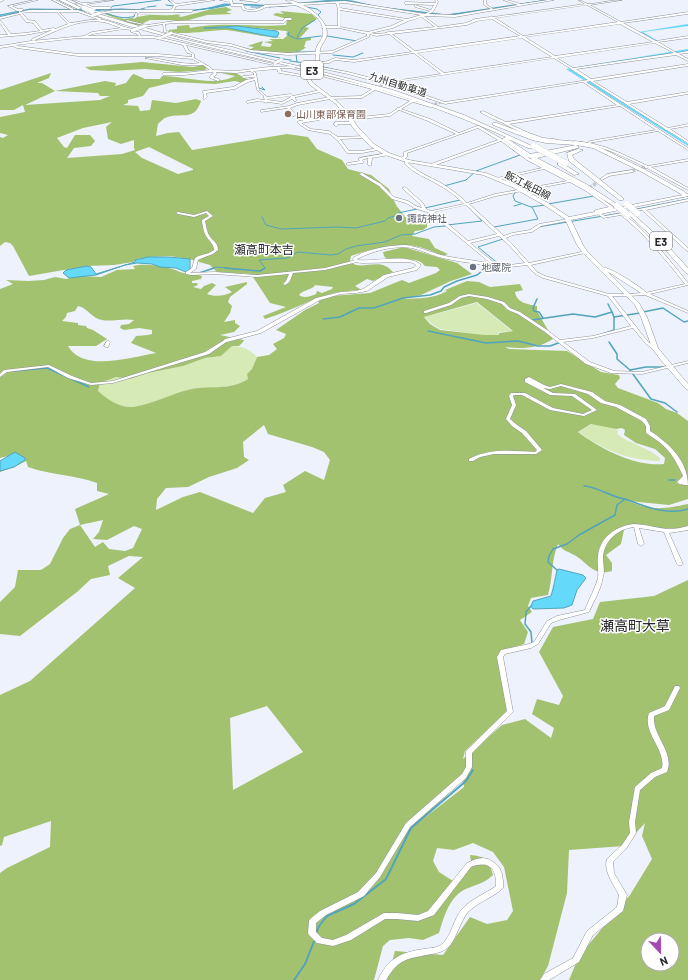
<svg xmlns="http://www.w3.org/2000/svg" width="688" height="980" font-family="Barlow,'Noto Sans JP',sans-serif">
	<style>
		.green { fill: #d5eab5 }
		.forest { fill: #a3c26f; fill-rule: evenodd }
		.water { fill: #65d9fa; stroke: #52a4bc }
		.lines { fill: none; stroke-linecap: round; stroke-linejoin: round }
		.stream-far2 { stroke: #52a4bc; stroke-width: 1 }
		.stream-far1 { stroke: #52a4bc; stroke-width: 1.5 }
		.stream { stroke: #52a4bc; stroke-width: 2 }
		.canal { fill: #65d9fa; fill-rule: evenodd }
		.minor-tunnel-far1 { stroke: #c5c9d2; stroke-width: 3; stroke-dasharray: 3 1.5; stroke-linecap: butt }
		.minor-tunnel { stroke: #c5c9d2; stroke-width: 3.5; stroke-dasharray: 3.5 1.5; stroke-linecap: butt }
		.minor-casing { stroke: #8d929b; stroke-width: 1 }
		.tertiary-casing { stroke: #8d929b; stroke-width: 1 }
		.secondary-casing { stroke: #8d929b; stroke-width: 1 }
		.motorway-casing { stroke: #8d929b; stroke-width: 1 }
		.minor { fill: #fff; fill-rule: evenodd }
		.tertiary { fill: #fff; fill-rule: evenodd }
		.secondary { fill: #fff; fill-rule: evenodd }
		.motorway { fill: #fff; fill-rule: evenodd }
		.minor-bridge-casing { stroke: #8d929b; stroke-width: 3.5; stroke-linecap: butt }
		.motorway-bridge-far1-casing { stroke: #8d929b; stroke-width: 5.5; stroke-linecap: butt }
		.motorway-bridge-casing { stroke: #8d929b; stroke-width: 6; stroke-linecap: butt }
		.minor-bridge { stroke: #fff; stroke-width: 3 }
		.motorway-bridge-far1 { stroke: #fff; stroke-width: 5 }
		.motorway-bridge { stroke: #fff; stroke-width: 6 }
		.education-dot { fill: #8d6e63; stroke: #fff; stroke-width: 1.5 }
		.worship-dot { fill: #6b7280; stroke: #fff; stroke-width: 1.5 }
		.labels { text-anchor: middle; dominant-baseline: central; stroke-width: 3; stroke-linejoin: round; paint-order: stroke }
		.far-street-label { font-size: 10px; fill: #25272a; stroke: #fff }
		.far-education-label { font-size: 10px; fill: #785e54; stroke: #fff; text-anchor: start }
		.far-worship-label { font-size: 10px; fill: #5b616d; stroke: #fff; text-anchor: start }
		.shield { fill: #fff; stroke: #66686a; stroke-width: 1 }
		.shield-label { font-size: 11px; font-weight: bold; fill: #25272a }
		.far-quarter-label { font-size: 12px; fill: #25272a; stroke: #fff }
		.quarter-label { font-size: 14px; fill: #25272a; stroke: #fff }
	</style>
	<rect width="100%" height="100%" fill="#edf2fc"/>
	<g class="green">
		<polygon points="477,303 512,331 498,332 499,335 484,335 440,329 431,323 425,317"/>
		<path d="M232,346C243,346 250,350 257,357L252,369L247,374L248,379C229,391 213,385 192,389C172,393 154,405 133,407C120,408 107,399 98,391L100,383L116,377L130,379L148,373L183,366L205,358L221,356Z"/>
		<path d="M592,424L604,426L618,430L617,434C630,444 647,447 660,458V461C628,460 605,451 579,432Z"/>
	</g>
	<g class="forest">
		<path d="M226,7L232,10L226,12L232,14L207,15L189,20L177,21L169,20H150L137,26L102,13L105,12L120,18L125,19L149,15L136,14C147,14 160,16 171,15C175,15 177,14 181,15L178,16L181,17L212,9Z"/>
		<path d="M280,11L312,14L317,19L305,27L309,28L300,38H311V40L306,41L304,47H306C297,58 259,53 245,50C238,48 232,44 224,43L251,49L254,47L248,46L250,45L263,41L261,46L270,47L272,44L264,42L273,41L269,39H283L287,36L286,33L288,32L286,31L236,26L204,28H231L271,37H281C274,40 236,30 224,30C210,30 176,37 168,30L177,29V26L189,25L190,28C222,21 254,28 286,25L287,19L273,15L276,13L284,14Z"/>
		<polygon points="142,62 193,67 203,65 208,67 205,70 179,72 145,69 109,71 90,70 85,67"/>
		<path d="M216,72L236,73L248,80L242,83L235,81L215,84L174,82L149,88L143,96L128,100V103L123,105L138,106L140,111L150,110L152,100L176,103L196,99L201,101C194,123 180,111 165,118C163,119 160,122 158,124L156,136L168,133L179,132L192,150L287,134L308,137L317,149L342,160L348,169L371,175L389,189L396,205L405,217L432,222L427,224V227L423,230L415,231L412,236L429,239L435,248L448,254L443,256C432,251 420,246 407,245C390,244 367,250 351,256L350,261C360,273 379,255 393,272L373,281L367,279L355,286L360,289L359,290C351,291 342,291 334,293C310,299 289,312 265,319L263,316L286,307L270,303L251,274L217,272L210,265L189,259L170,256L149,257L137,259L133,262L114,265L87,266L29,276L13,246L10,243L5,242L0,246V137L3,138L8,135L0,133V117L25,112L23,105L14,110H0V90L51,73L49,78L37,83H42L55,91L105,81L116,83L115,86L126,83L132,75L134,74L145,79H160L162,76C183,76 215,87 235,76ZM55,91L98,93L100,96H110L100,100L25,105ZM112,122L106,127L108,139L121,144L134,140V148L135,150L122,154L67,158L74,148L91,146L95,141L90,135H75L67,148L64,147L57,138L83,128ZM149,147L193,169V170L178,174L142,158L135,152ZM314,285L333,287L332,289L322,293L317,291L316,294C311,296 304,299 299,295C303,290 310,290 315,286Z"/>
		<path d="M404,247L457,263L472,274L451,281L421,295L403,299C418,298 434,299 447,291L445,290L467,281L479,282L490,287L520,284L523,290L515,292C517,303 527,304 537,306V311L553,339C538,349 520,349 505,347L509,349L567,351L601,372L619,375L620,378L615,384L618,388L658,403L666,409L677,413L688,421V499L669,505L628,501C652,511 664,509 688,504V526C665,536 648,523 625,525L621,544L606,555L612,563V571C593,576 590,565 576,556C568,551 564,552 558,544C551,561 553,577 548,595L531,598L528,606L532,612L520,620L528,632L524,644L501,651L497,657L507,711L465,751L463,759L502,725L525,719L551,738L554,728L532,714L537,699L559,705L563,696L539,652L553,627L593,619L600,602L654,596L688,580V980H569L579,956L630,895L652,859L642,836L645,823L624,846L569,850L567,893L548,966L540,980H387L395,951L443,955L470,917L487,924L507,920L513,911L504,867L493,852L473,843L454,850L437,848L433,861L439,872L453,881L471,862L470,855C485,856 489,860 493,875C483,886 468,885 458,894C447,904 443,920 439,933L423,940L409,938L390,940L383,946L374,980H0V873L7,868L50,847L51,821L4,837L2,845L0,846V695L30,681L135,588L118,578L143,557L129,556L108,566L110,575L91,579L77,592L20,636L0,634V602L15,587L18,570H41L50,564L63,538L70,529L80,525L75,509L109,494L97,491V483C75,475 51,475 28,467L26,461L14,467L0,472V468L12,455L0,458V289L13,284L6,280L28,281L44,280L55,277L66,279L80,276L101,277L117,270L135,269L133,266C147,263 167,266 180,272C186,274 195,274 202,276L201,279L192,281V283H197L198,285L193,287L201,289L204,286L212,283L216,285L207,294C214,297 226,296 232,292L225,287L247,282V284L230,297L228,302L232,306L230,313L224,322L235,320V323L240,326L234,332L220,335L244,340L243,342L239,346H232L221,356L205,358L183,366L148,373L130,379L116,377L100,383L98,391C107,399 120,408 133,407C154,404 172,393 192,389C213,385 229,391 248,379L247,374L252,369L257,357L269,355L277,349L273,344L284,338L286,334L276,330L305,310L319,303L318,301L331,296L370,293L402,280L409,283L436,273L440,270L437,267L425,266L421,262L415,260L387,259L384,256L383,252ZM477,302L513,331L499,333V335H485L440,330L430,324L424,317ZM78,306C88,308 91,318 102,320C112,322 123,318 134,320L129,324L121,325L120,328L124,330L139,328L152,330V334L148,335L136,336L131,343L156,353C131,357 83,373 68,346H96L107,339L93,330L87,328L86,326L78,325V323L62,321L66,317L67,313L75,311ZM591,424L616,429L622,428L625,430L624,435L636,443L655,449L665,458L664,464C635,467 601,449 578,432ZM264,425L268,434L312,447L324,452L330,460L324,480L305,471L283,485L286,492L265,498L253,513L200,492L183,497L156,510L157,499L166,488L188,487L209,477L237,468L249,460L244,457L243,442ZM103,520L99,532L93,539L107,540L134,526L142,529L133,548L125,551L109,549L103,542L95,547L80,525ZM267,706L303,752L233,790L230,718ZM463,780L464,787L423,819V818ZM648,940H672V964H648Z"/>
	</g>
	<g class="water">
		<polygon points="333,0 352,1 378,7 447,15 547,0 474,12 446,15 377,7 344,0 281,6 235,4 183,12 121,9 63,11 39,10 15,13 0,17 0,15 30,9 185,11 206,9 224,4 270,6"/>
		<polygon points="236,26 277,31 279,33 277,37 273,37 229,28 204,28"/>
		<polygon points="148,257 169,257 190,259 190,269 186,272 176,268 160,267 152,264 137,263 125,265 96,275 69,278 63,273 66,270 87,266 91,267 96,274 135,262 135,260"/>
		<polygon points="15,452 25,458 25,460 14,467 0,471 0,461"/>
		<path d="M559,569L583,575L586,578L577,590L572,605L564,608L533,609L531,606L533,601L551,596C554,586 555,579 557,570Z"/>
	</g>
	<g class="lines">
		<g class="stream-far2">
			<polyline points="168,0 173,4"/>
			<polyline points="166,5 174,6"/>
			<polyline points="147,7 156,6"/>
			<polyline points="251,7 261,7"/>
			<polyline points="269,7 295,5 300,7"/>
			<polyline points="306,7 317,9 321,12 318,15 324,25"/>
			<polyline points="110,8 113,6 161,0"/>
			<polyline points="141,9 145,8"/>
			<polyline points="209,9 229,5"/>
			<polyline points="96,10 101,11 100,13"/>
			<path d="M105,13C115,16 124,20 135,16L134,15"/>
			<polyline points="289,32 288,35 297,39 321,36"/>
			<polyline points="327,36 357,41"/>
			<polyline points="297,38 302,28 315,20"/>
			<polyline points="246,51 280,58"/>
			<polyline points="296,52 315,52"/>
			<polyline points="296,54 297,62"/>
			<polyline points="333,55 353,57 363,53"/>
			<polyline points="283,59 291,60"/>
			<polyline points="290,61 305,63"/>
			<polyline points="307,64 309,64"/>
			<polyline points="311,64 313,65"/>
			<polyline points="319,66 341,71"/>
			<polyline points="259,88 265,90 262,87"/>
			<polyline points="511,148 514,151"/>
			<polyline points="444,186 466,180 476,171 520,155"/>
			<polyline points="515,193 513,196 515,201 531,207 545,205"/>
			<polyline points="548,204 594,196"/>
			<polyline points="514,206 521,204"/>
			<polyline points="425,208 460,200"/>
			<polyline points="637,209 688,199"/>
			<polyline points="262,217 266,225 281,229 337,227 356,228 385,221 388,218 399,215 398,213 417,209"/>
			<polyline points="447,225 482,221 474,212"/>
			<polyline points="494,227 538,219 532,207"/>
			<polyline points="538,227 621,213"/>
			<polyline points="500,265 478,247 503,239"/>
			<polyline points="211,269 216,267 236,269"/>
			<polyline points="264,269 265,268 259,260 287,258 298,252 331,255 338,254 346,249 356,246 385,242 401,235 415,234 434,227 445,226"/>
		</g>
		<g class="stream-far1">
			<polyline points="225,268 260,271 265,268"/>
			<polyline points="199,273 214,268"/>
			<polyline points="537,299 533,308 534,311 539,312 543,318"/>
			<polyline points="608,304 612,312"/>
			<polyline points="643,312 663,308 684,322 688,321"/>
			<polyline points="323,319 340,317 359,308 374,308 403,298 430,295 441,291 444,287 457,281 477,275 482,271 497,269"/>
			<polyline points="532,320 573,314 595,317 612,312 614,317"/>
			<polyline points="428,331 486,343 518,341 538,346 550,346 561,342"/>
			<polyline points="600,335 614,330 614,317 640,313"/>
			<polyline points="609,342 617,354 617,359 630,370"/>
			<polyline points="664,367 646,367 630,370 651,399 665,403 677,412"/>
			<polyline points="14,371 47,368 89,387"/>
			<polyline points="669,480 675,480"/>
			<path d="M584,486C599,487 610,497 625,499"/>
			<path d="M557,570L548,562L549,556L553,549L567,544L579,535L615,515L617,505L625,499C644,506 668,516 688,509"/>
			<polyline points="531,606 526,612 525,624 531,632 532,643"/>
		</g>
		<g class="stream">
			<polyline points="316,934 319,926 327,916 354,904 386,879 411,828 466,781 473,770"/>
			<polyline points="294,980 305,964 315,939"/>
		</g>
		<g class="canal">
			<polygon points="688,24 688,26 643,32 658,41 658,42 657,43 639,32"/>
			<polygon points="688,49 688,51 570,69 688,144 688,146 566,69"/>
		</g>
		<g class="minor-tunnel-far1">
			<polyline points="70,6 78,4"/>
			<polyline points="294,67 306,65"/>
			<polyline points="376,88 384,84"/>
			<polyline points="430,106 441,102"/>
		</g>
		<g class="minor-tunnel">
			<polyline points="632,171 646,167"/>
			<polyline points="589,188 601,180"/>
			<polyline points="658,242 671,238"/>
		</g>
		<g class="minor-casing">
			<g id="minor">
				<polygon points="0,0 4,0 0,2"/>
				<polygon points="34,0 38,0 12,6 18,9 23,9 22,11 17,11 8,6"/>
				<polygon points="52,0 55,0 74,9 72,10"/>
				<path d="M72,0C76,0 80,3 84,3C94,3 104,0 114,0L86,4L93,7H110L111,8L110,9H96L95,10Z"/>
				<polygon points="169,0 171,0 176,4 208,0 215,0 176,6 174,10 172,10 193,10 192,12 140,12 137,14 137,17 134,19 133,18 135,16 135,14 138,12 114,12 100,14 99,13 114,10 168,10 172,9 174,5"/>
				<path d="M220,0H232L233,4H243L245,9C253,11 258,9 265,5L345,1L425,14L430,11L415,7V5L431,10L434,5L405,4L404,3L405,2L435,3L436,2L435,0H437L438,2L433,12L428,14L455,15L491,9L484,5V0H486V4L493,9L518,5L503,0H507L521,4L548,0H554L455,17L424,16L438,27L466,23L475,19L490,17L491,16L493,17L585,4L578,0C582,0 585,4 590,4C601,3 611,0 622,0L590,5L621,22L688,12V14L623,23L656,41L688,36V38L658,42L677,53L688,51V53L679,54L688,59V61L676,55L576,69L591,79L688,64V66L593,81L627,102L688,92V94L629,104L668,128L688,124V126L670,129L688,141V143L667,130H665V129L590,81L586,82L688,148V150L658,131L589,143L588,142L590,141L656,130L620,106L509,124L529,133L543,138L555,139L556,140C541,144 516,130 503,123C495,120 487,116 480,112L483,111L506,122L617,105L583,82L445,104L385,84L348,74L305,65L306,64L348,72L387,82L441,74L414,53L354,62L335,60L329,63L318,64L317,63L328,61L335,58L354,60L412,52L389,34L376,36L370,34L369,37L332,53L288,55L251,52L231,46L207,43L164,32L163,24L145,27L144,26V25L126,21L127,20L147,25L175,21H283L285,18H291L292,20H287L284,23H175L165,24L166,31L207,41L231,44L251,50L288,53L332,51L367,36V34L339,28H322V27L323,26H338V9L336,3L266,7C258,12 251,12 243,10L241,6H231L230,2ZM339,3H345L421,15L407,19L340,8ZM587,5L618,22L523,36L495,18ZM340,10L404,20L391,26L368,32L340,27ZM422,17L435,27L390,32L388,31L387,32V33L376,34L371,33L393,28L408,21ZM492,19L520,36L415,51L392,34L467,25L477,21ZM620,24L653,42L555,56L525,37ZM522,38L552,57L444,73L417,53ZM655,43L674,53L573,68L557,58ZM554,58L588,80L445,102L390,83Z"/>
				<polygon points="240,0 260,0 257,2"/>
				<path d="M29,10H78L102,19L100,20L78,12H59L70,23C81,22 92,18 104,20C114,22 124,28 134,29V31L139,32L141,36H153L274,64L273,65L186,45L189,51L194,54V58L210,67L213,70L236,71L269,67L294,66L295,67L294,68L376,88L412,100L415,99V101L432,106L430,107L413,102L401,109L430,119L459,133L477,126H479L502,139L529,158L588,189L613,207V209L599,212L605,216L622,213L624,212L688,199V201L646,210L688,248V251H687L642,210L624,214C649,234 668,258 688,283V285L650,294L688,311V313L645,295V293L685,284C665,259 646,235 621,215L603,218L594,211L596,210L609,207L586,191L570,182L496,196L469,204L504,236L512,233L530,230L539,224L568,219L569,220L567,221L541,226L532,232L513,235L506,238L512,244L529,263L586,251L587,252L585,253L531,265L537,272L545,276L609,294H631V296H612L648,342L657,348L655,349H653L646,344L633,328L593,338L563,342L590,362L614,371L642,372L688,361V363L642,374L611,373L586,364L545,332L518,314L508,310L502,304L487,299L469,296L461,298L451,305L426,313H424V311L449,303L460,296L469,294L488,297L504,302L510,308L520,312L547,330L560,340L593,336L631,326L608,296L543,278L535,274L527,265L501,268L500,267L502,266L525,263L510,246L499,236L470,243L497,265L496,266H494L430,213L414,208L406,203L392,199L379,186L359,174L362,173L381,184L394,197L408,201L416,206L422,208L420,204L402,188L405,187L423,203L426,209L431,211L464,204C456,196 448,190 439,185C427,178 413,173 404,163L407,160H409L410,161L408,163C417,172 430,177 441,183C451,189 459,195 467,203L495,194L567,181L544,169L497,180V178L542,168L527,160L501,141L433,166H431V164L498,140L478,128L407,153V157L403,160H401V158L404,156V152L456,134L428,121L399,110L390,116L360,119V117H361L389,114L397,109V108H399L410,101L375,90L362,98L330,99L298,105L290,108L296,115L294,116H293L287,108L261,112V110H262L289,106L297,103L330,97L361,96L372,89L290,68H280L281,70V71L313,77L312,78L279,73L278,72V70L276,69L253,71L256,73L259,90L267,97L291,94L293,96L320,90H321V92L296,97H295L296,100V101H294L292,99L282,104L268,102L267,103C260,100 254,102 247,103V101L257,99L265,100L264,98V96L257,90L255,80L248,82L235,89L206,93L207,97L204,100L203,99L204,97L203,91L233,87L246,80L255,78L254,77L243,78L242,77L243,76L254,75V73L250,71L236,73L216,72L217,74L213,77L219,79V81H218L210,78V76L214,73L212,72L184,75H163L162,74L163,73H184L210,70L203,65H182L145,58C150,57 158,59 164,60C176,62 188,65 200,63L192,59L157,56H78L17,48L13,46L0,48V46L31,41L84,36L92,32L121,28C115,26 109,23 103,22C78,18 55,32 33,41L32,40V39L52,30L25,35L0,37V35H8L0,23V20L11,34L25,33L40,31L33,23L26,22L20,14L0,19V17L19,13V11L21,12ZM29,12H57L68,24L55,29L54,28L42,30L35,21L28,20L22,13ZM124,29L131,30V32L137,34L139,36H87L93,34ZM78,38H140L141,39L142,38H153L183,45L187,53L192,54V57L157,54H78L18,46L16,45ZM290,96L291,97L282,102L268,100L267,99ZM466,205L497,234L468,241L434,212Z"/>
				<polygon points="347,113 349,114 348,115 301,123 311,129 329,131 338,137 366,136 366,138 365,138 340,139 349,151 362,151 377,148 379,149 378,150 362,153 347,153 338,141 330,134 308,130 302,126 297,122 299,121"/>
				<polygon points="335,122 352,122 354,123 352,124 338,124 337,126 336,126 334,125"/>
				<path d="M574,141L590,143L605,147L620,153L648,166L688,159V161L651,167L688,188V190L647,168H645V167C627,158 609,149 589,145C584,144 579,144 574,143Z"/>
				<polygon points="388,153 390,154 389,155 372,158 371,166 368,165 368,158 362,160 364,162 363,163 348,165 346,164 348,163 360,161 358,159 359,158"/>
				<polygon points="632,170 634,171 633,172 609,176 602,180 600,179 607,174"/>
				<path d="M207,211L213,216L205,221C206,225 207,232 209,235C212,241 218,242 218,250C212,256 205,256 198,260L196,269L190,273L215,272L257,275L325,268L356,260L358,261L357,262L325,270L293,273C291,278 290,283 285,285L283,284L286,281L289,274L257,277L215,274L191,275L186,274V272L192,268L195,258C201,254 208,255 214,250C214,244 209,241 206,236C204,233 202,224 202,220L209,216L206,213L194,217L178,214L176,213L178,212L194,215Z"/>
				<polygon points="226,339 228,339 229,340 209,354 113,383 91,385 68,378 48,367 7,372 0,377 0,374 4,370 49,365 72,376 91,383 113,381 205,352"/>
				<polygon points="107,341 109,341 110,342 108,347 106,347 104,346"/>
				<path d="M529,377L544,385L550,387L561,384L592,392L605,401L620,405L646,419L650,426V431C669,443 688,461 688,485C684,485 679,485 677,482L683,476C673,454 667,446 646,433V426L642,421L616,407L601,403L588,394L561,386L550,389L543,388L553,393L575,394L597,410L584,416L550,410L522,395H514L513,396L516,405L510,419L517,425L526,431L542,450L536,454H494L480,457L473,461H469V459C490,448 512,451 535,452L537,450L522,433L512,426L506,419L512,405L509,396L511,393H525L553,408L583,414L592,410L572,396L550,395L525,382V379Z"/>
				<path d="M634,524C655,525 665,533 688,526V530L676,532L669,533L683,564L682,565H678L677,564L664,532L639,528L644,544L641,546L638,544L634,527C617,529 604,541 603,558C603,564 605,571 603,577C601,589 594,601 589,612L559,620L551,623L538,644L531,648L505,654L503,657L513,712L472,753V767L466,778L410,827L380,877L364,896L326,915L316,923V932L322,938L333,940L346,935L384,913H397L418,915L428,911L467,863L476,859L483,858L488,859L495,863L499,867L502,874L503,881V888L501,890C491,898 477,903 468,912C460,921 455,944 446,949C442,952 437,953 432,954C408,959 400,957 386,980H378C388,958 402,952 424,949C430,948 438,948 442,944C451,937 454,918 462,909C471,899 485,894 496,886C497,869 489,860 471,867L434,915L418,921L397,919H385L351,940L333,946L317,943L309,935L308,933L309,921L310,919L320,911L358,892L376,873L406,823L462,774L466,767V752L467,750L507,711L497,657L501,650L529,644L534,642L547,621L557,616L585,610C589,599 595,589 598,578C599,571 597,564 598,556C600,537 616,526 634,524Z"/>
				<path d="M675,686H679L680,688L669,710L654,716C652,736 675,752 667,772L655,777L640,790L635,822L636,833L626,849L613,862L614,873L627,895L623,911L593,935L579,962L549,980H540L544,974L573,958L587,931L617,907L619,895C614,885 603,871 607,859L622,845L630,833L629,822L635,787L651,773L662,768C666,749 642,733 649,713L665,706Z"/>
			</g>
		</g>
		<g class="tertiary-casing">
			<g id="tertiary">
				<path d="M406,245C420,247 432,253 445,256C464,260 484,261 504,266V267L502,268C484,264 465,263 447,259C435,257 424,251 412,248C394,245 373,251 357,259L358,260C376,262 408,253 421,265L417,270L388,277L367,291L356,293L341,294L320,300L261,333L227,342L224,340L225,339L257,331L316,298L341,292L356,291L363,289L384,275L413,268L416,265L413,263L408,262L362,263L354,262L353,258C366,249 390,245 406,245Z"/>
				<path d="M601,267C611,267 641,287 648,294L646,295L628,296V295L630,294L641,293L610,273L601,269Z"/>
			</g>
		</g>
		<g class="secondary-casing">
			<g id="secondary">
				<path d="M286,0C301,0 327,17 327,33C327,40 321,44 320,50C319,57 320,63 318,69L315,68C316,62 315,55 316,49C317,44 322,40 323,35C326,14 299,8 286,0Z"/>
				<polygon points="314,71 317,72 311,80 313,83 338,102 349,113 357,126 374,144 389,153 409,160 486,173 516,185 548,203 569,217 688,194 688,196 571,220 583,245 587,251 639,303 647,317 658,348 688,384 688,390 686,389 660,359 652,348 641,317 635,305 583,253 577,245 565,219 544,205 512,187 483,175 406,162 385,155 370,146 353,128 345,115 336,104 310,85 307,80"/>
			</g>
		</g>
		<g class="motorway-casing">
			<g id="motorway">
				<polygon points="59,0 65,0 82,8 78,9"/>
				<path d="M85,10L183,39L311,69L393,90L464,115L532,146V148H528L508,139L530,154L576,145L546,143L532,140L493,125V123H497L534,137L546,139L581,142L597,146L644,169L685,192L688,196L683,197L681,194L640,171L593,148L576,145L579,147L578,148L537,158L586,184L620,206L615,207L582,186L532,160L531,158L527,157L502,139L506,137C461,117 414,99 367,86C273,59 177,44 85,12Z"/>
				<polygon points="578,149 583,150 572,155 574,159 623,198 623,200 619,200 569,161 567,153"/>
				<polygon points="558,163 562,163 579,174 574,175 558,165"/>
				<polygon points="631,212 665,243 688,268 688,274 686,273 661,245 629,215 628,214"/>
			</g>
		</g>
		<use href="#minor" class="minor"/>
		<use href="#tertiary" class="tertiary"/>
		<use href="#secondary" class="secondary"/>
		<use href="#motorway" class="motorway"/>
		<g class="minor-bridge-casing">
			<g id="minor-bridge">
				<polyline points="93,15 100,13"/>
				<polyline points="133,30 145,26"/>
				<polyline points="160,38 171,33"/>
				<polyline points="275,63 281,60"/>
			</g>
		</g>
		<g class="motorway-bridge-far1-casing">
			<polyline id="motorway-bridge-far1" points="84,8 92,11"/>
		</g>
		<g class="motorway-bridge-casing">
			<g id="motorway-bridge">
				<polyline points="534,146 565,163"/>
				<polyline points="627,204 637,213"/>
				<polyline points="617,206 628,215"/>
			</g>
		</g>
		<use href="#minor-bridge" class="minor-bridge"/>
		<use href="#motorway-bridge-far1" class="motorway-bridge-far1"/>
		<use href="#motorway-bridge" class="motorway-bridge"/>
	</g>
	<circle class="education-dot" cx="288" cy="114" r="4"/>
	<g class="worship-dot">
		<circle cx="399" cy="218" r="4"/>
		<circle cx="473" cy="267" r="4"/>
	</g>
	<g class="labels">
		<g class="far-street-label">
			<text transform="translate(398 84) rotate(17)">九州自動車道</text>
			<text transform="translate(528 185) rotate(27)">飯江長田線</text>
		</g>
		<g class="far-education-label">
			<text x="296" y="114">山川東部保育園</text>
		</g>
		<g class="far-worship-label">
			<text x="407" y="218">諏訪神社</text>
			<text x="481" y="267">地蔵院</text>
		</g>
		<g class="shield">
			<rect x="301" y="61" width="22" height="18" rx="3"/>
			<rect x="650" y="232" width="22" height="18" rx="3"/>
		</g>
		<g class="shield-label">
			<text x="312" y="70">E3</text>
			<text x="661" y="241">E3</text>
		</g>
		<g class="far-quarter-label">
			<text x="264" y="249">瀬高町本吉</text>
		</g>
		<g class="quarter-label">
			<text x="635" y="625">瀬高町大草</text>
		</g>
	</g>
	<g transform="translate(660 952) rotate(158)"><circle r="19" fill="#ffffff" stroke="#a8a9aa"/>
	<path d="M0-3L7 15L0 10L-7 15Z" fill="#a54ab5"/>
	<text y="-6" font-size="11" font-weight="bold" text-anchor="middle" fill="#25272a">N</text>
	</g>
</svg>
